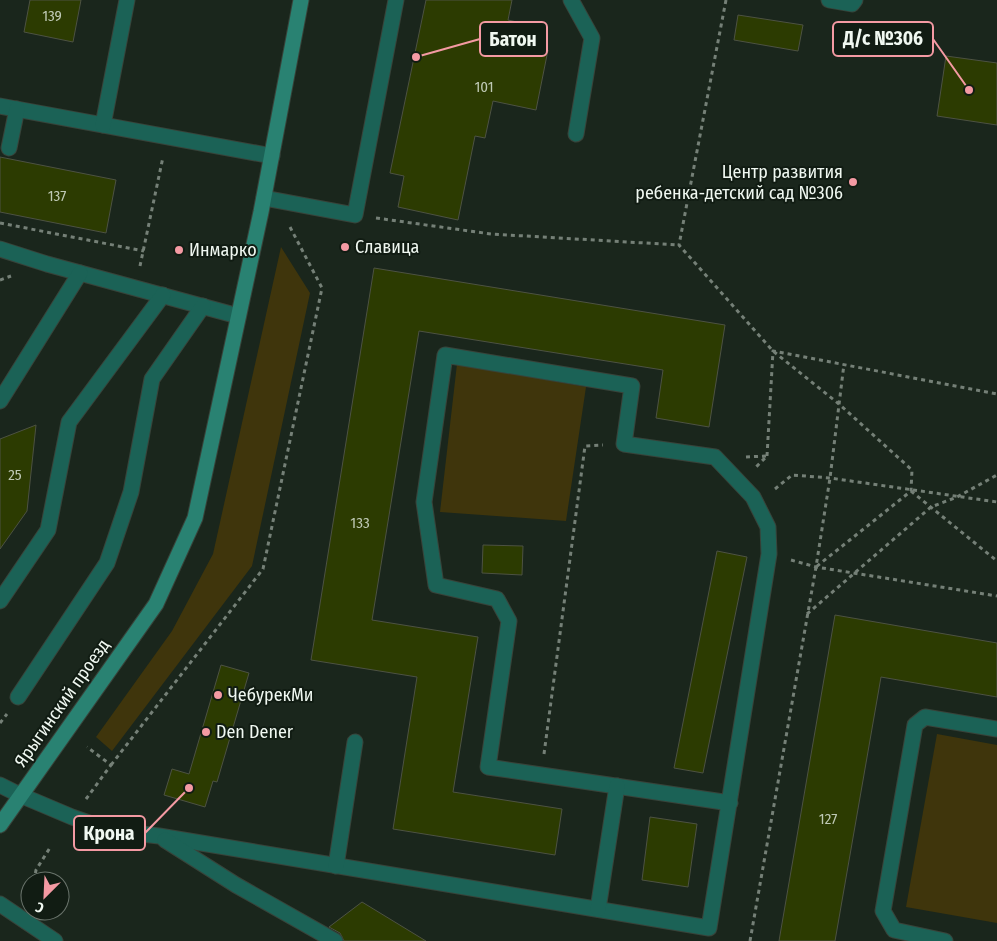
<svg xmlns="http://www.w3.org/2000/svg" width="997" height="941" font-family="'Fira Sans Condensed',sans-serif">
	<style>
		.green { fill: #3f350c }
		.building { fill: #2c3b01; stroke: #4d5243 }
		.lines { fill: none; stroke-linecap: round; stroke-linejoin: round }
		.service-casing { stroke: #38433a; stroke-width: 17 }
		.minor-casing { stroke: #38433a; stroke-width: 17 }
		.secondary-casing { stroke: #38433a; stroke-width: 17 }
		.path { stroke: #758077; stroke-width: 3; stroke-dasharray: 4 4; stroke-linecap: butt }
		.service { stroke: #1b6256; stroke-width: 15 }
		.minor { stroke: #1b6256; stroke-width: 15 }
		.secondary { stroke: #298272; stroke-width: 15 }
		.poi-dot { fill: #f49aa3; stroke: #111c13; stroke-width: 2 }
		.labels { text-anchor: middle; dominant-baseline: central; stroke-width: 4; stroke-linejoin: round; paint-order: stroke }
		.number-label { font-size: 15px; fill: #bfc9b5 }
		.poi-label { font-size: 18px; fill: #f0f8f1; stroke: #111c13; text-anchor: start }
		.street-label { font-size: 18px; fill: #f0f8f1; stroke: #111c13 }
		.leader { fill: none; stroke: #f49aa3; stroke-width: 2 }
		.callout-dot { fill: #f49aa3; stroke: #111c13; stroke-width: 2 }
		.callout { fill: #111c13; stroke: #f49aa3; stroke-width: 2 }
		.callout-label { font-size: 19px; text-anchor: middle; font-weight: bold; fill: #f0f8f1 }
	</style>
	<rect width="100%" height="100%" fill="#1a261c"/>
	<g class="green">
		<polygon points="281,247 310,293 252,566 112,751 96,737 172,631 213,554"/>
		<polygon points="457,364 586,387 566,521 440,512"/>
		<polygon points="937,734 997,745 997,923 906,907"/>
	</g>
	<g class="building">
		<polygon points="30,0 81,0 73,42 24,32"/>
		<polygon points="426,0 512,0 508,20 535,26 531,47 548,50 536,110 493,101 485,138 475,136 458,220 398,207 404,176 390,173"/>
		<polygon points="738,15 803,25 798,51 734,40"/>
		<polygon points="946,56 997,63 997,125 937,116"/>
		<polygon points="0,157 116,180 106,233 0,212"/>
		<polygon points="374,268 725,325 709,427 656,418 663,370 419,331 372,620 478,637 453,792 562,809 555,855 393,829 417,677 311,660"/>
		<polygon points="36,425 27,511 0,549 0,439"/>
		<polygon points="483,545 523,546 522,575 482,573"/>
		<polygon points="717,551 747,557 703,773 674,768"/>
		<polygon points="835,615 997,643 997,697 881,677 835,941 779,941"/>
		<polygon points="221,665 249,673 217,782 213,781 205,807 164,795 172,769 189,774"/>
		<polygon points="650,817 697,824 688,887 642,880"/>
		<polygon points="362,902 426,941 344,941 340,933 329,927"/>
	</g>
	<g class="lines">
		<g class="service-casing">
			<g id="service">
				<polyline points="571,0 592,38 576,134"/>
				<polyline points="829,0 852,4 855,0"/>
				<polyline points="0,106 272,156"/>
				<polyline points="103,125 127,0"/>
				<polyline points="9,148 17,109"/>
				<polyline points="264,198 355,215 396,0"/>
				<polyline points="0,249 47,264 238,316"/>
				<polyline points="0,401 80,273"/>
				<polyline points="0,601 48,530 69,422 163,295"/>
				<polyline points="18,697 107,563 131,492 152,379 203,306"/>
				<polyline points="20,795 72,817 109,830 159,836 709,928 769,554 768,527 753,497 715,457 624,444 632,386 445,355 424,502 436,585 497,599 509,621 488,767 730,803"/>
				<polyline points="165,840 236,885 335,941"/>
				<polyline points="336,866 355,742"/>
				<polyline points="598,909 617,786"/>
				<polyline points="945,941 894,930 883,911 915,725 925,717 997,729"/>
			</g>
		</g>
		<g class="minor-casing">
			<g id="minor">
				<polyline points="0,785 20,795"/>
				<polyline points="0,904 55,941"/>
			</g>
		</g>
		<g class="secondary-casing">
			<polyline id="secondary" points="0,825 156,604 195,518 261,212 301,0"/>
		</g>
		<g class="path">
			<polyline points="726,0 679,245 773,351 839,404 912,470 911,491 816,567"/>
			<polyline points="376,218 491,234 679,245"/>
			<polyline points="0,223 144,251"/>
			<polyline points="140,266 163,157"/>
			<polyline points="0,280 11,276"/>
			<polyline points="767,456 773,351 997,394"/>
			<polyline points="746,457 767,456 756,467"/>
			<polyline points="775,489 792,475 830,478 997,502"/>
			<polyline points="911,491 997,561"/>
			<polyline points="791,560 816,567 997,596"/>
			<polyline points="807,614 931,507 957,497 997,475"/>
			<polyline points="0,723 7,714"/>
			<polyline points="544,754 585,446 603,445"/>
			<polyline points="111,765 263,569 322,288 290,227"/>
			<polyline points="86,799 111,765 87,747"/>
			<polyline points="34,881 36,870 51,846"/>
			<polyline points="750,941 816,567 830,478 844,364"/>
		</g>
		<use href="#service" class="service"/>
		<use href="#minor" class="minor"/>
		<use href="#secondary" class="secondary"/>
	</g>
	<g class="poi-dot">
		<circle cx="853" cy="182" r="5"/>
		<circle cx="345" cy="247" r="5"/>
		<circle cx="179" cy="250" r="5"/>
		<circle cx="218" cy="695" r="5"/>
		<circle cx="206" cy="732" r="5"/>
	</g>
	<g class="labels">
		<g class="number-label">
			<text x="52" y="16">139</text>
			<text x="484" y="87">101</text>
			<text x="57" y="196">137</text>
			<text x="15" y="475">25</text>
			<text x="360" y="523">133</text>
			<text x="828" y="819">127</text>
		</g>
		<g class="poi-label">
			<text x="843" y="172" text-anchor="end">Центр развития<tspan x="843" dy="21">ребенка-детский сад №306</tspan></text>
			<text x="355" y="247">Славица</text>
			<text x="189" y="250">Инмарко</text>
			<text x="228" y="695">ЧебурекМи</text>
			<text x="216" y="732">Den Dener</text>
		</g>
		<g class="street-label">
			<text transform="translate(62 703) rotate(-55)">Ярыгинский проезд</text>
		</g>
	</g>
	<path class="leader" d="M969 90L933 39M416 57L480 39M189 788L145 833"/>
	<g class="callout-dot">
		<circle cx="969" cy="90" r="5"/>
		<circle cx="416" cy="57" r="5"/>
		<circle cx="189" cy="788" r="5"/>
	</g>
	<g class="callout">
		<rect x="833" y="22" width="100" height="34" rx="5"/>
		<rect x="480" y="22" width="67" height="34" rx="5"/>
		<rect x="74" y="816" width="71" height="34" rx="5"/>
	</g>
	<g class="callout-label">
		<text x="883" y="45">Д/с №306</text>
		<text x="513" y="46">Батон</text>
		<text x="109" y="840">Крона</text>
	</g>
	<g transform="translate(45 896) rotate(204)"><circle r="24" fill="#111c13" stroke="#6a746c"/>
	<path d="M0-4L9 19L0 12L-9 19Z" fill="#f49aa3"/>
	<text y="-8" font-size="14" font-weight="bold" text-anchor="middle" fill="#f0f8f1">С</text>
	</g>
</svg>
